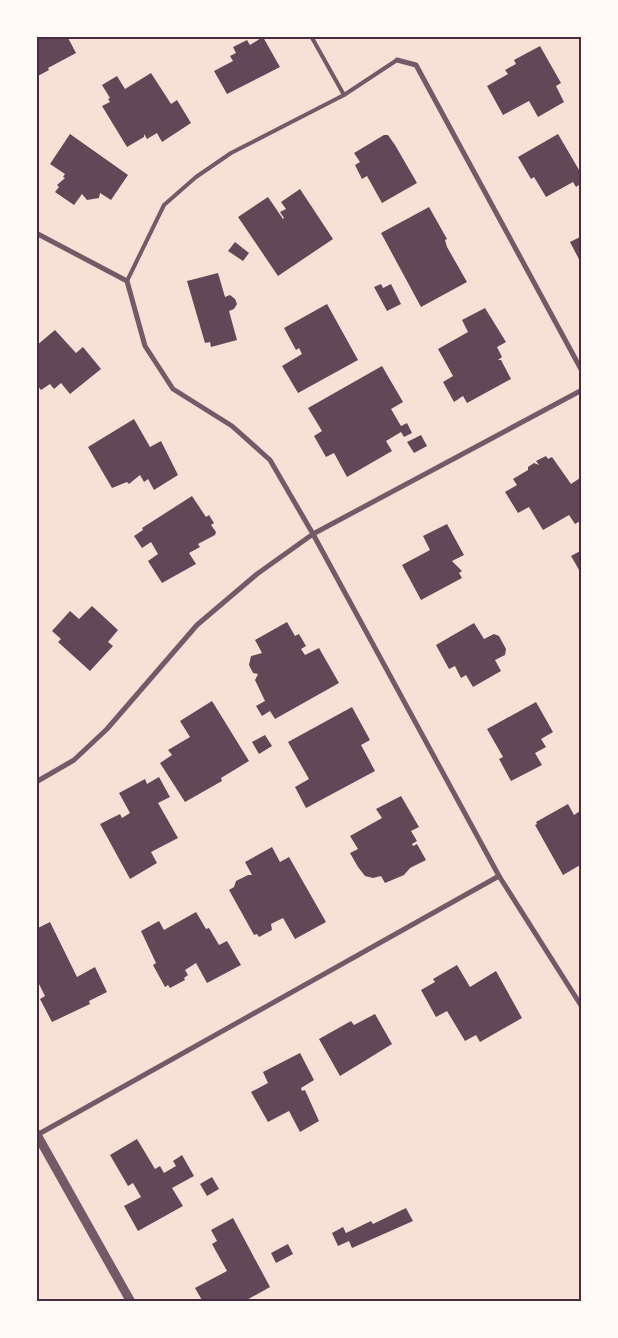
<svg xmlns="http://www.w3.org/2000/svg" width="618" height="1338" font-family="Mulish,sans-serif">
	<style>
		.building { fill: #644757 }
		.lines { fill: none; stroke-linecap: round; stroke-linejoin: round }
		.service { stroke: #755966; stroke-width: 4 }
		.minor { stroke: #755966; stroke-width: 5 }
		.tertiary { stroke: #755966; stroke-width: 9 }
		.neatline { fill: none; stroke: #4a2c40; stroke-width: 2 }
	</style>
	<rect width="100%" height="100%" fill="#f7e1d7"/>
	<g class="building">
		<polygon points="36,36 67,36 76,53 48,68 49,70 36,77"/>
		<polygon points="263,37 280,67 227,94 214,71 233,61 230,56 236,53 233,47 247,40 250,45"/>
		<polygon points="540,46 561,83 556,86 564,102 538,117 529,101 503,115 487,86 508,74 505,70 516,64 514,60"/>
		<polygon points="151,73 171,104 177,100 191,123 162,142 157,133 147,139 144,134 144,137 127,147 102,106 110,102 108,99 110,98 102,85 117,76 125,89"/>
		<polygon points="70,134 128,175 111,200 100,193 99,198 87,200 82,194 74,205 55,192 59,187 57,185 65,178 63,177 65,174 50,164"/>
		<polygon points="558,134 582,175 582,183 576,187 573,182 546,197 534,177 531,179 518,157"/>
		<polygon points="384,135 388,135 395,145 417,183 382,203 367,176 362,179 355,165 360,162 354,153"/>
		<polygon points="300,189 333,239 278,276 238,217 268,197 283,219 284,218 280,212 286,209 281,202"/>
		<polygon points="429,207 447,239 445,240 447,247 467,282 421,307 381,233"/>
		<polygon points="582,236 582,265 570,242"/>
		<polygon points="235,242 249,253 243,261 228,251"/>
		<polygon points="218,273 225,297 230,295 235,299 237,304 234,309 229,311 237,340 211,347 210,342 205,343 187,281"/>
		<polygon points="381,284 383,288 391,284 401,304 387,311 374,287"/>
		<polygon points="327,304 358,360 298,393 282,366 302,354 299,348 296,350 284,328"/>
		<polygon points="485,308 506,342 497,347 502,357 498,360 501,360 511,379 467,403 463,396 454,402 443,382 453,376 438,349 468,332 462,320"/>
		<polygon points="55,330 76,353 83,347 101,369 70,394 61,383 54,389 50,384 41,390 36,384 36,346"/>
		<polygon points="382,366 403,402 391,409 401,426 407,423 412,433 404,437 401,432 386,441 392,451 347,477 334,453 326,457 314,436 322,431 308,408"/>
		<polygon points="134,419 150,447 161,441 178,475 154,490 148,479 144,482 140,475 129,484 127,482 112,488 88,447"/>
		<polygon points="421,435 427,446 414,453 407,442"/>
		<polygon points="546,456 548,459 552,457 571,484 580,478 582,481 582,520 575,524 569,515 543,530 529,507 518,513 505,492 517,485 513,479 528,470 528,467 534,463 539,465 536,461"/>
		<polygon points="192,496 206,517 209,515 214,523 211,525 216,532 215,535 198,544 200,547 189,553 196,564 162,583 148,561 158,554 151,542 142,548 134,536 143,530 142,528"/>
		<polygon points="447,524 464,555 452,561 462,571 459,573 462,578 421,600 402,565 430,550 423,536"/>
		<polygon points="582,550 582,575 571,556"/>
		<polygon points="92,606 118,630 108,642 113,646 90,671 58,642 61,639 52,631 70,611 79,619"/>
		<polygon points="287,622 295,636 299,634 306,646 301,649 305,655 319,648 339,683 275,719 270,711 262,716 256,706 265,701 255,680 258,674 253,673 249,665 251,656 262,653 255,640"/>
		<polygon points="474,623 484,639 494,634 499,636 506,649 505,655 495,660 501,671 473,687 466,675 461,678 455,666 449,669 436,645"/>
		<polygon points="212,701 249,761 221,778 222,781 185,802 160,763 172,755 168,750 190,737 180,721"/>
		<polygon points="536,702 553,732 541,739 546,747 535,753 542,765 511,781 499,759 503,757 487,729"/>
		<polygon points="352,707 370,740 361,745 375,771 306,808 295,787 309,779 288,742"/>
		<polygon points="265,735 272,746 259,754 252,742"/>
		<polygon points="159,777 170,797 158,803 178,838 151,852 157,863 130,879 100,824 120,814 122,818 130,813 119,793 145,779 147,784"/>
		<polygon points="401,796 419,827 411,831 417,841 412,844 413,846 417,844 426,860 410,868 404,875 385,883 381,876 373,878 365,876 358,867 350,853 358,849 350,836 382,818 376,809"/>
		<polygon points="568,804 574,815 580,811 582,815 582,864 563,875 535,825 537,824 536,822"/>
		<polygon points="272,847 280,862 289,857 326,922 295,939 283,918 271,924 272,930 259,937 257,934 254,935 229,890 234,887 236,881 248,875 252,875 245,862"/>
		<polygon points="196,912 206,929 209,928 219,945 227,941 241,965 207,983 196,963 185,970 188,975 184,978 185,980 170,988 168,985 165,987 153,965 156,963 141,931 159,921 164,930"/>
		<polygon points="50,922 77,977 95,967 107,992 89,1001 90,1004 52,1022 40,999 45,996 36,978 36,929"/>
		<polygon points="457,965 470,987 496,971 522,1018 480,1042 476,1035 465,1041 447,1011 436,1017 421,990 435,982 433,979"/>
		<polygon points="375,1014 392,1044 340,1076 319,1039 351,1021 354,1025"/>
		<polygon points="300,1053 314,1080 301,1088 302,1091 305,1090 319,1121 300,1132 289,1111 268,1122 251,1092 268,1083 263,1072"/>
		<polygon points="137,1139 155,1169 160,1166 164,1173 176,1166 173,1161 182,1155 194,1176 172,1188 183,1206 138,1231 124,1206 141,1197 133,1183 128,1186 110,1155"/>
		<polygon points="212,1177 219,1189 207,1196 200,1184"/>
		<polygon points="406,1208 413,1221 352,1248 349,1241 338,1246 332,1233 343,1227 346,1233 371,1221 373,1224"/>
		<polygon points="233,1218 270,1287 243,1302 203,1302 195,1288 227,1271 212,1244 217,1241 211,1230"/>
		<polygon points="288,1244 293,1254 276,1263 271,1253"/>
	</g>
	<g class="lines">
		<g class="service">
			<polyline points="311,36 344,95"/>
			<polyline points="127,281 164,205 196,177 231,153 344,95 397,60"/>
		</g>
		<g class="minor">
			<polyline points="397,60 416,65 582,371"/>
			<polyline points="36,233 127,281 145,346 173,389 232,426 270,460 313,534 499,876 582,1007"/>
			<polyline points="36,782 74,760 107,729 197,625 257,574 313,534 582,390"/>
			<polyline points="37,1135 499,876"/>
		</g>
		<polyline class="tertiary" points="36,1133 131,1302"/>
	</g>
	<rect width="618" height="1338" fill="none" stroke="#fffaf5" stroke-width="75"/>
	<rect x="38" y="38" width="542" height="1262" class="neatline"/>
</svg>
